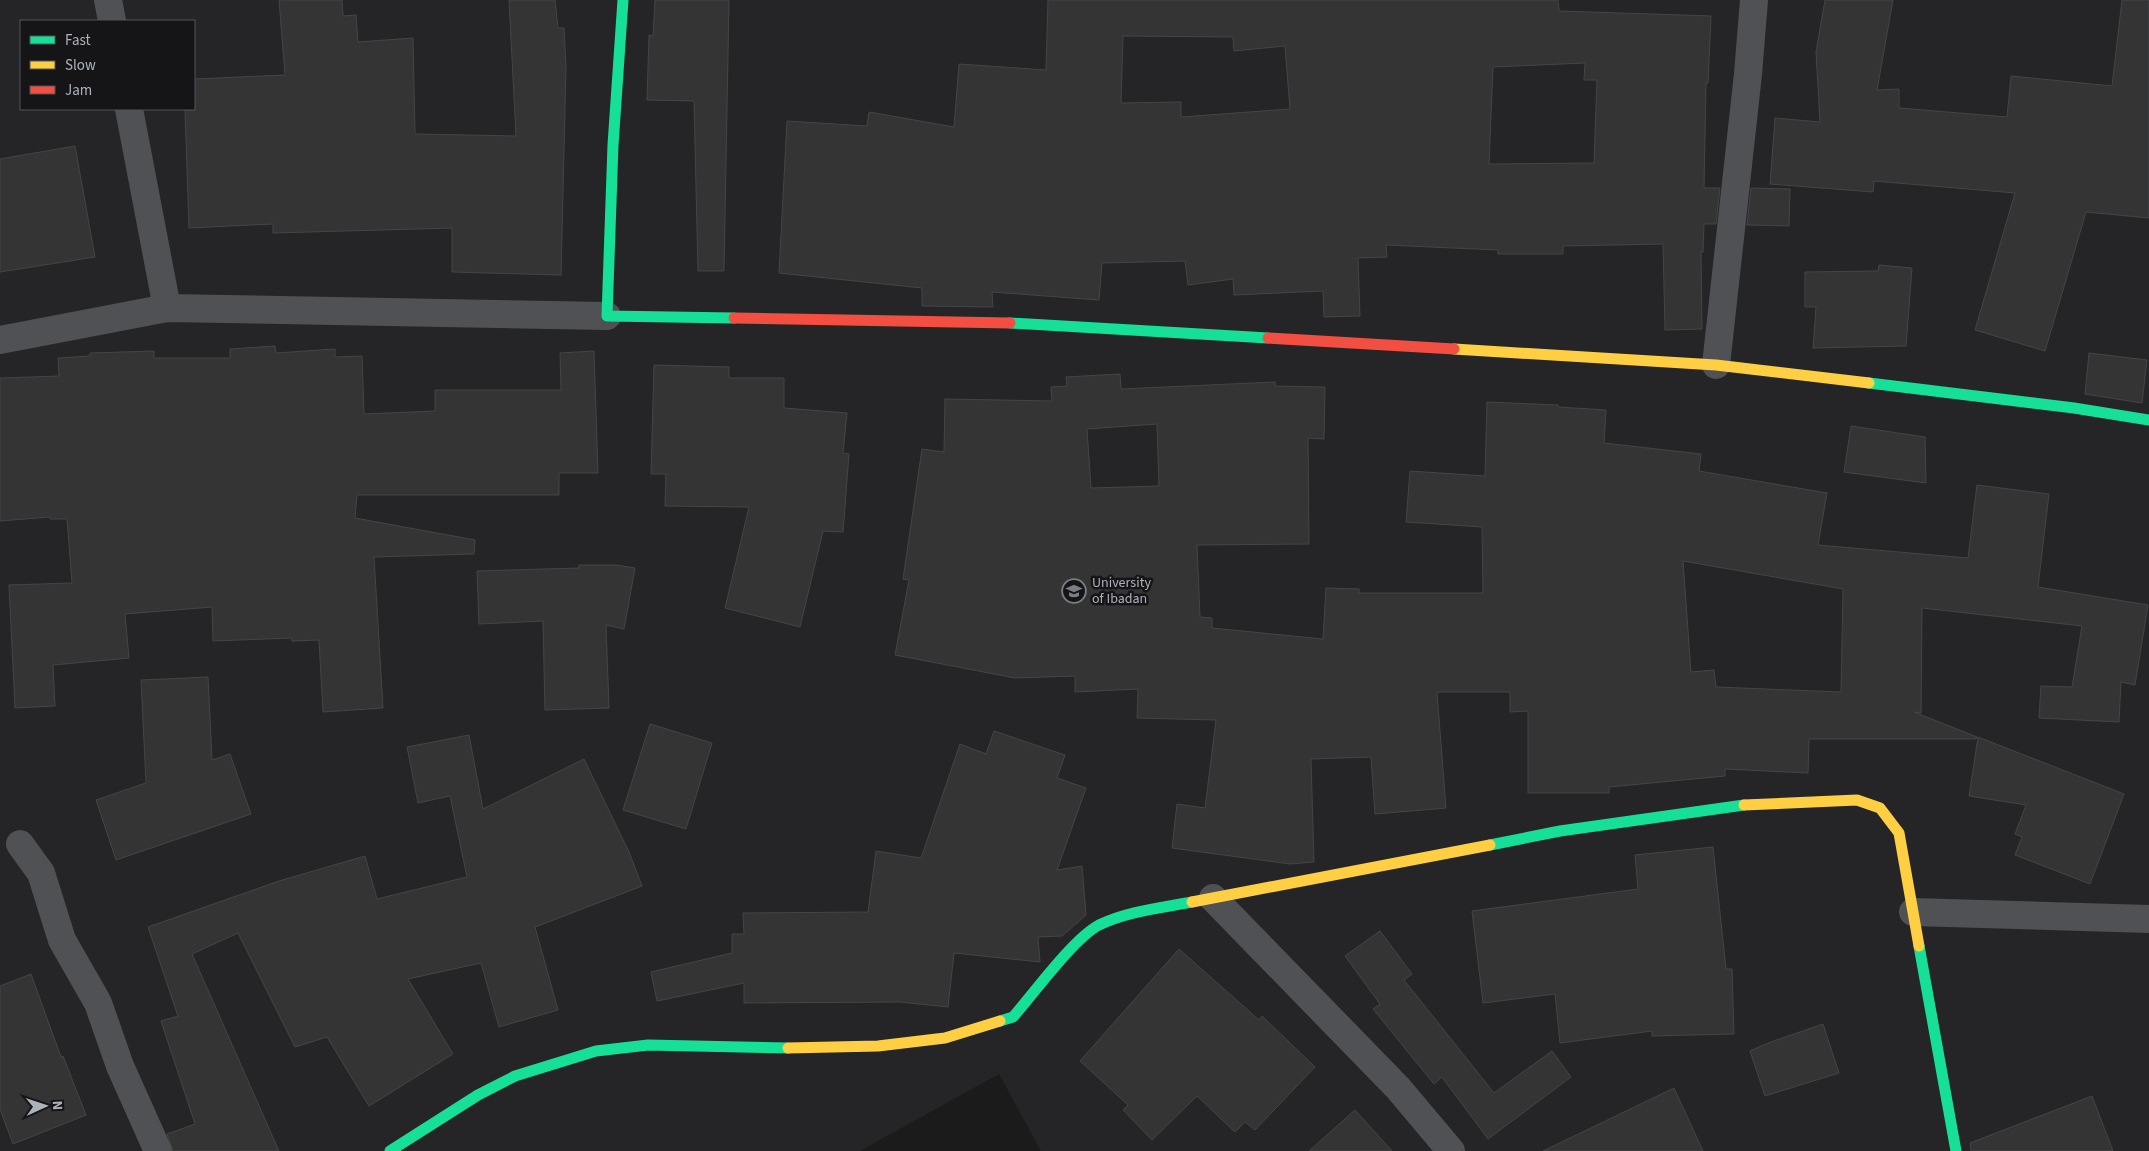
<svg xmlns="http://www.w3.org/2000/svg" width="2149" height="1151" font-family="'Source Sans 3',sans-serif">
	<style>
		.built { fill: #252527; fill-rule: evenodd }
		.building { fill: #343435; stroke: #434547; fill-rule: evenodd }
		.lines { fill: none; stroke-linecap: round; stroke-linejoin: round }
		.street { stroke: #4f5154; stroke-width: 28 }
		.fast { stroke: #16e098; stroke-width: 11 }
		.slow { stroke: #ffcf43; stroke-width: 11 }
		.jam { stroke: #f24e42; stroke-width: 11 }
		.labels { text-anchor: middle; dominant-baseline: central; stroke-width: 5; stroke-linejoin: round; paint-order: stroke }
		.poi-label { font-size: 14px; fill: #adb3bb; stroke: #151517; text-anchor: start }
	</style>
	<rect width="100%" height="100%" fill="#1b1b1b"/>
	<path class="built" d="M0,0H2149V1151H1041L999,1074L860,1151H0ZM21,21H194V109H21Z"/>
	<g class="building">
		<polygon points="279,0 342,0 343,16 356,15 358,42 413,38 415,134 516,136 509,0 555,0 558,28 564,28 566,66 561,275 452,272 452,228 273,233 273,224 189,228 185,109 194,109 194,79 285,75"/>
		<polygon points="655,0 729,0 724,271 698,271 694,101 647,100 649,35 653,36"/>
		<path d="M1048,0H1558L1559,11L1711,16L1708,83H1706L1704,188H1720L1716,224H1704L1703,252H1701L1702,329L1665,330L1663,244L1563,246V254H1498V250L1386,245L1387,257L1358,258L1360,316L1324,317L1323,291L1234,295L1233,279L1188,285L1185,261L1102,263L1099,300L992,292L993,307L922,306V288L779,273L787,121L867,126L869,112L954,127L959,64L1046,70ZM1123,36L1233,37L1234,51L1285,46L1290,109L1181,117V102L1121,103ZM1585,63L1584,80H1597L1594,163L1489,164L1493,67Z"/>
		<polygon points="1825,0 1893,0 1877,90 1899,89 1899,108 2007,117 2011,76 2112,86 2122,0 2149,0 2149,218 2086,212 2045,351 1975,330 2015,193 1874,181 1873,192 1770,184 1775,118 1820,122 1816,52"/>
		<polygon points="75,146 95,257 0,272 0,159"/>
		<polygon points="1751,188 1790,189 1789,226 1747,225"/>
		<polygon points="1879,265 1912,268 1906,346 1813,348 1816,307 1805,307 1805,272 1878,271"/>
		<polygon points="275,346 276,353 335,349 335,357 362,356 364,414 435,411 435,390 561,390 560,353 594,351 598,473 559,473 559,495 357,495 355,518 475,540 474,554 374,557 383,708 323,712 319,640 292,641 292,638 213,641 212,607 125,614 129,658 53,665 55,706 15,708 9,585 72,583 67,519 50,519 50,517 0,521 0,378 59,376 58,358 90,356 90,353 154,351 154,358 230,358 230,349"/>
		<polygon points="2089,353 2147,360 2142,403 2085,394"/>
		<polygon points="654,365 729,367 729,378 784,378 784,408 847,413 843,453 849,454 843,532 823,531 800,627 725,608 749,507 665,506 666,474 651,474"/>
		<path d="M1120,374L1121,389L1275,382V386L1325,387L1324,439L1308,438L1309,544L1197,545L1200,617L1212,618V628L1323,639L1326,588L1359,589V593H1483L1482,527L1406,522L1410,471L1485,476L1487,402L1558,405V407L1606,410L1604,443L1701,454L1699,471L1827,493L1818,545L1968,558L1977,485L2049,494L2038,587L2148,605L2135,685L2121,682L2119,722L2039,718L2041,686L2072,687L2082,626L1922,608L1921,713L1914,712L1977,737L1976,739H1809L1808,773L1725,769V776L1609,787V793H1528V711L1510,712V692H1437L1446,808L1375,814L1371,757L1311,759L1314,862L1290,864L1172,848L1177,804L1205,808L1216,720L1137,718L1138,689L1075,692V676L1015,678L895,655L909,580L903,579L922,449L944,452L945,399L1052,401L1051,387L1067,386L1066,377ZM1157,424L1159,486L1091,488L1087,429ZM1683,561L1843,589L1841,692L1716,687L1714,670L1691,672Z"/>
		<polygon points="1851,426 1925,437 1926,483 1844,472"/>
		<polygon points="579,565 616,565 635,568 624,629 606,625 609,708 545,710 543,621 479,624 477,571 579,568"/>
		<polygon points="208,677 212,760 230,754 251,814 116,860 96,800 146,783 141,680"/>
		<polygon points="650,724 712,743 686,829 623,810"/>
		<polygon points="994,731 1065,755 1057,778 1086,788 1057,870 1082,866 1086,915 1062,936 1038,937 1040,962 954,953 948,1007 900,1002 744,1003 744,983 657,1001 651,972 732,953 732,934 744,934 743,913 868,912 876,851 921,858 960,744 986,754"/>
		<polygon points="469,735 483,809 584,759 629,852 642,886 535,927 558,1010 499,1027 481,963 408,979 453,1054 369,1106 327,1037 295,1047 238,933 192,954 279,1151 173,1151 167,1134 195,1124 161,1021 178,1016 148,927 279,881 365,856 377,899 467,877 450,796 418,803 407,747"/>
		<polygon points="1978,737 2124,794 2090,884 2015,855 2022,837 2015,834 2026,805 1969,796"/>
		<polygon points="1713,847 1726,969 1732,969 1734,1034 1652,1036 1652,1031 1560,1043 1555,994 1483,1003 1472,911 1638,889 1635,855"/>
		<polygon points="1380,931 1412,974 1404,980 1494,1093 1552,1051 1571,1077 1488,1139 1442,1077 1434,1084 1373,1009 1380,1004 1345,956"/>
		<polygon points="1179,949 1259,1020 1262,1016 1315,1067 1255,1130 1245,1122 1235,1132 1197,1096 1152,1140 1123,1110 1128,1105 1080,1061"/>
		<polygon points="31,974 61,1057 63,1056 86,1115 13,1144 0,1109 0,986"/>
		<polygon points="1823,1024 1839,1073 1765,1096 1750,1051 1768,1043"/>
		<polygon points="1674,1088 1703,1151 1543,1151"/>
		<polygon points="2092,1096 2113,1151 1971,1151 1970,1143"/>
		<polygon points="1355,1110 1392,1151 1309,1151"/>
	</g>
	<g class="lines">
		<g class="street">
			<polyline points="108,0 112,21"/>
			<polyline points="129,109 167,308"/>
			<polyline points="0,340 167,308 607,316"/>
			<polyline points="1716,365 1748,74 1754,0"/>
			<polyline points="20,844 41,873 62,940 98,1003 120,1066 158,1151"/>
			<polyline points="1213,898 1398,1088 1451,1151"/>
			<polyline points="1913,912 2149,919"/>
		</g>
		<g class="fast">
			<polyline points="623,0 613,145 607,316 734,318"/>
			<polyline points="1010,323 1268,338"/>
			<polyline points="1869,383 2074,408 2149,420"/>
			<polyline points="1490,845 1560,831 1744,805"/>
			<polyline points="1919,946 1956,1151"/>
			<path d="M1000,1021L1013,1017C1034,993 1073,939 1099,925C1128,911 1161,908 1192,902"/>
			<polyline points="390,1151 478,1095 515,1076 596,1051 648,1045 788,1048"/>
		</g>
		<g class="slow">
			<polyline points="1454,349 1716,365 1869,383"/>
			<polyline points="1744,805 1857,800 1880,808 1899,833 1919,946"/>
			<polyline points="1192,902 1490,845"/>
			<polyline points="788,1048 878,1046 945,1038 1000,1021"/>
		</g>
		<g class="jam">
			<polyline points="734,318 1010,323"/>
			<polyline points="1268,338 1454,349"/>
		</g>
	</g>
	<defs>
		<g id="university-ring" transform="scale(1.25)"><circle r="9.5" fill="#151517" stroke="#7a7e83" stroke-width="1.5"/><path d="M0-5L7-2L0 1L-7-2ZM-4 1L0 2.5L4 1V4Q0 6-4 4Z" fill="#7a7e83"/></g>
	</defs>
	<g fill-rule="evenodd">
		<use href="#university-ring" x="1074" y="591"/>
	</g>
	<g class="labels">
		<g class="poi-label">
			<text x="1092" y="583">University<tspan x="1092" dy="16">of Ibadan</tspan></text>
		</g>
	</g>
	<rect x="20" y="20" width="175" height="90" fill="#151517" stroke="#525459"/>
	<rect x="30" y="36" width="25" height="8" fill="#16e098" stroke="#525459"/>
	<text x="65" y="45" font-size="15" fill="#adb3bb">Fast</text>
	<rect x="30" y="61" width="25" height="8" fill="#ffcf43" stroke="#525459"/>
	<text x="65" y="70" font-size="15" fill="#adb3bb">Slow</text>
	<rect x="30" y="86" width="25" height="8" fill="#f24e42" stroke="#525459"/>
	<text x="65" y="95" font-size="15" fill="#adb3bb">Jam</text>
	<g transform="translate(45 1106) rotate(87)" stroke="#151517" stroke-width="4" paint-order="stroke">
	<path d="M0-4L9 19L0 12L-9 19Z" fill="#adb3bb"/>
	<text y="-8" font-size="14" font-weight="bold" text-anchor="middle" fill="#adb3bb">N</text>
	</g>
</svg>
